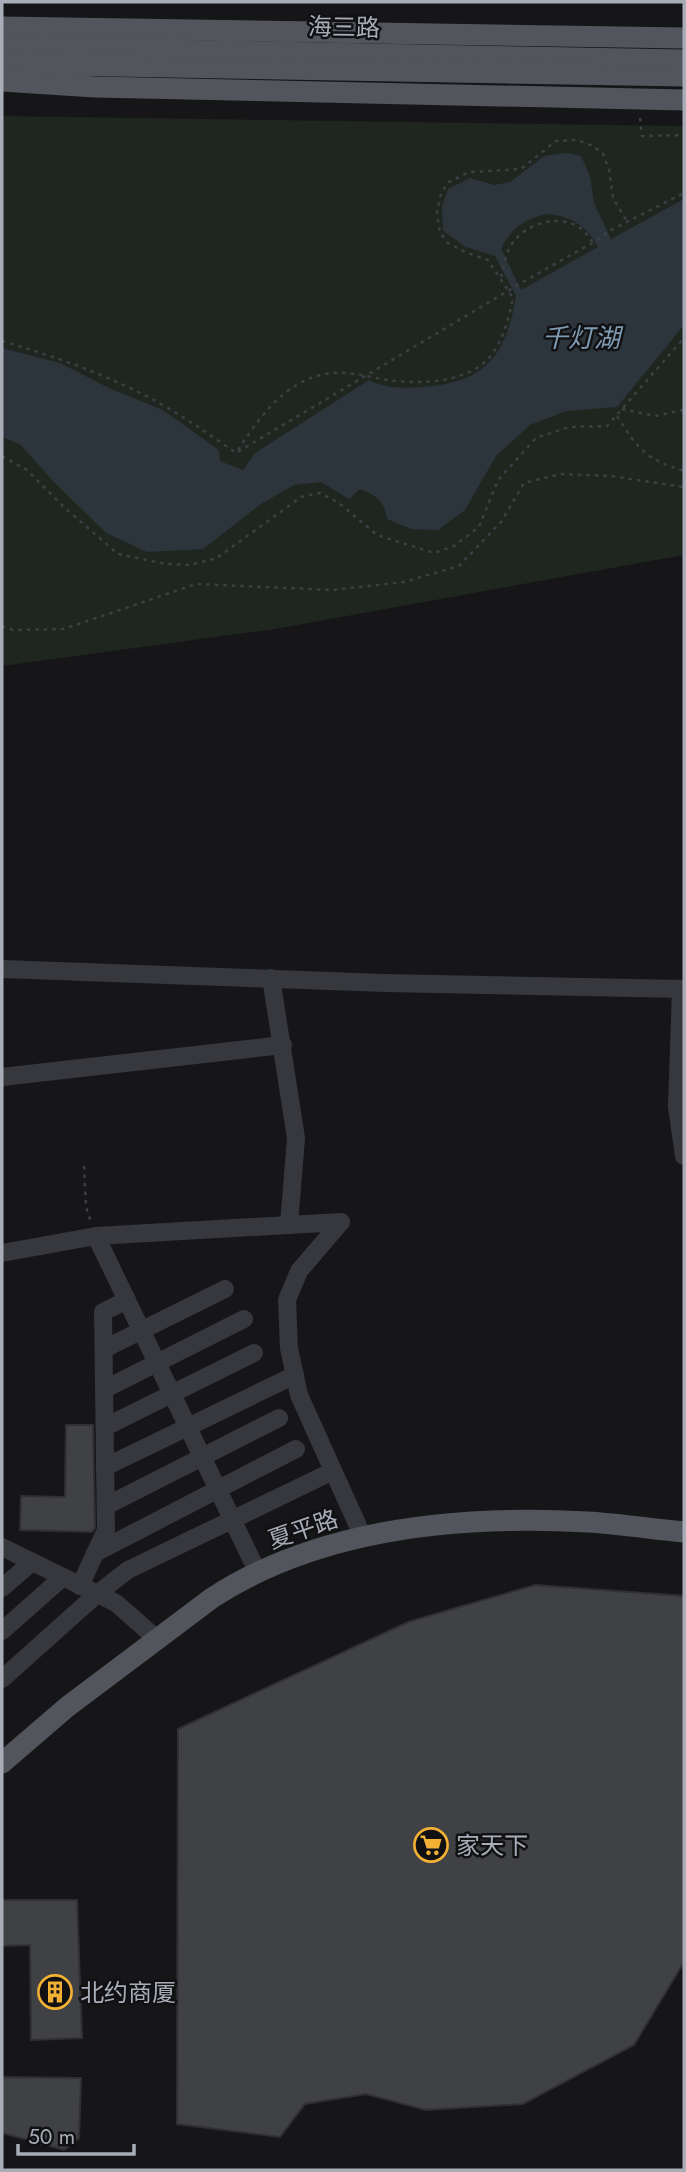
<svg xmlns="http://www.w3.org/2000/svg" width="686" height="2172" font-family="Jost,'Noto Sans SC',sans-serif">
	<style>
		.green { fill: #1e261f }
		.water { fill: #2c353c; fill-rule: evenodd }
		.building { fill: #404145; stroke: #303034; stroke-width: 2 }
		.lines { fill: none; stroke-linecap: round; stroke-linejoin: round }
		.path { stroke: #3d3f44; stroke-width: 2.5; stroke-dasharray: 3.5 5; stroke-linecap: butt }
		.minor { stroke: #37383d; stroke-width: 18 }
		.major { stroke: #53555c; stroke-width: 21 }
		.labels { text-anchor: middle; dominant-baseline: central; stroke-width: 5; stroke-linejoin: round; paint-order: stroke }
		.street-label { font-size: 24px; fill: #a8adb8; stroke: #111113 }
		.poi-label { font-size: 24px; fill: #a8adb8; stroke: #111113; text-anchor: start }
		.water-label { font-size: 26px; font-style: italic; fill: #7f9bb3; stroke: #111113 }
	</style>
	<rect width="100%" height="100%" fill="#161618"/>
	<polygon class="green" points="2,116 684,126 684,555 275,629 2,666"/>
	<path class="water" d="M566,153L581,156L590,176L594,203L611,239L684,199V325L617,407L566,411L530,425L496,456L465,510L438,530L411,529L387,519C384,500 377,496 360,489L349,499L321,482L294,485L261,504L203,549L147,552L106,533L53,481L21,445L2,437V348L60,363L111,389L163,410L219,450L220,461L243,470L255,453L369,380C384,389 404,388 422,387C486,383 506,356 516,296L495,256L466,247L443,231L442,206L448,189L470,178L494,185L510,182L544,156ZM549,214C572,217 587,226 598,247L521,290L501,249C512,227 525,218 549,214Z"/>
	<g class="building">
		<polygon points="66,1425 93,1425 95,1528 92,1532 20,1530 21,1496 65,1497"/>
		<polygon points="535,1585 684,1596 684,1962 634,2045 523,2104 426,2110 366,2094 305,2104 280,2137 177,2124 178,1729 408,1622"/>
		<polygon points="2,1900 77,1900 82,2038 31,2040 30,1945 2,1946"/>
		<polygon points="2,2077 81,2078 79,2138 64,2150 2,2133"/>
	</g>
	<g class="lines">
		<g class="path">
			<polyline points="640,118 642,136 684,135"/>
			<path d="M501,277C504,265 506,251 514,241C529,222 562,213 583,230C586,233 590,239 593,243"/>
			<path d="M2,341C47,354 91,369 134,390C170,407 203,430 236,453L523,282L594,242L611,230L684,193"/>
			<polyline points="622,409 655,416 684,410"/>
			<path d="M617,416C638,449 645,459 684,471"/>
			<path d="M238,450C259,418 284,382 325,374C347,370 367,377 388,380C421,385 472,383 493,353C504,337 509,317 513,298L488,260L465,252L448,243L440,233L437,213L441,193L449,182L469,172L521,169L556,141L577,140L593,146L603,154L609,169L613,198L628,223"/>
			<polyline points="2,456 27,470 65,508 118,554 166,564 190,565 217,558 301,497 320,493 339,503 377,535 434,553 454,546 479,527 498,480 536,438 569,427 607,426 684,338"/>
			<polyline points="2,626 13,630 64,629 196,584 333,590 404,582 459,566 501,522 524,483 561,474 611,476 684,487"/>
			<polyline points="84,1166 86,1207 91,1222"/>
		</g>
		<g class="minor">
			<polyline points="2,969 385,983 684,989"/>
			<polyline points="271,978 296,1138 289,1225"/>
			<polyline points="681,989 677,1107 684,1156"/>
			<polyline points="2,1077 283,1045"/>
			<polyline points="341,1222 299,1271 287,1300 289,1348 299,1395 363,1537"/>
			<polyline points="96,1236 258,1573"/>
			<polyline points="2,1253 96,1236 341,1222"/>
			<polyline points="104,1349 225,1289"/>
			<polyline points="105,1389 244,1319"/>
			<polyline points="105,1427 254,1353"/>
			<polyline points="105,1467 295,1375"/>
			<polyline points="106,1506 279,1418"/>
			<polyline points="2,1547 116,1603 157,1639"/>
			<polyline points="95,1553 296,1449"/>
			<polyline points="80,1586 106,1530 103,1312 127,1300"/>
			<polyline points="2,1588 32,1562"/>
			<polyline points="2,1631 63,1577"/>
			<polyline points="2,1679 97,1594 128,1570 333,1471"/>
		</g>
		<g class="major">
			<polyline points="2,27 684,38"/>
			<polyline points="2,47 684,60"/>
			<polyline points="2,64 684,76"/>
			<polyline points="2,81 95,87 684,100"/>
			<path d="M2,1763L67,1707L212,1598C321,1527 461,1515 588,1522C620,1524 652,1529 684,1532"/>
		</g>
	</g>
	<defs>
		<g id="supermarket-ring" transform="scale(1.75)"><circle r="9.5" fill="#111113" stroke="#f2b134" stroke-width="1.5"/><path d="M-6-5.5h2.5l.6 2H6L4.5 2H-2.5L-4.4-4H-6ZM-1.5 3.2a1.3 1.3 0 1 0 .1 0ZM3 3.2a1.3 1.3 0 1 0 .1 0Z" fill="#f2b134"/></g>
		<g id="building-ring" transform="scale(1.75)"><circle r="9.5" fill="#111113" stroke="#f2b134" stroke-width="1.5"/><path d="M-4-6H4V6H1V3H-1V6H-4ZM-2.5-4.3h1.7v1.8h-1.7ZM.8-4.3h1.7v1.8H.8ZM-2.5-1h1.7V.8h-1.7ZM.8-1h1.7V.8H.8Z" fill="#f2b134"/></g>
	</defs>
	<g fill-rule="evenodd">
		<use href="#supermarket-ring" x="431" y="1845"/>
		<use href="#building-ring" x="55" y="1992"/>
	</g>
	<g class="labels">
		<g class="street-label">
			<text transform="translate(344 27) rotate(1)">海三路</text>
			<text transform="translate(303 1529) rotate(-19)">夏平路</text>
		</g>
		<g class="poi-label">
			<text x="456" y="1845">家天下</text>
			<text x="80" y="1992">北约商厦</text>
		</g>
		<g class="water-label">
			<text x="581" y="338">千灯湖</text>
		</g>
	</g>
	<rect width="686" height="2172" fill="none" stroke="#a8adb8" stroke-width="7"/>
	<path d="M18 2144v10h116v-10" fill="none" stroke="#a8adb8" stroke-width="3.5"/>
	<text x="28" y="2144" font-size="21" fill="#a8adb8" stroke="#111113" stroke-width="5" paint-order="stroke">50 m</text>
</svg>
